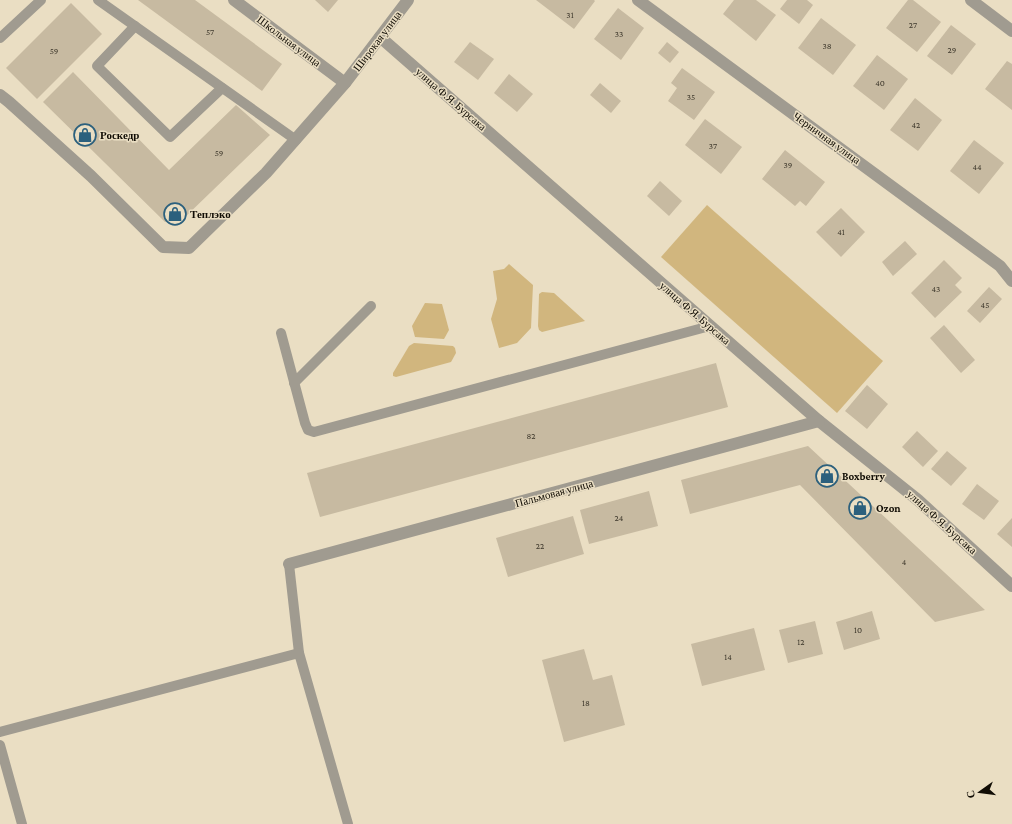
<svg xmlns="http://www.w3.org/2000/svg" width="1012" height="824" font-family="'Crimson Pro',serif">
	<style>
		.green { fill: #d1b67e }
		.building { fill: #c7baa1 }
		.lines { fill: none; stroke-linecap: round; stroke-linejoin: round }
		.service { stroke: #a09b90; stroke-width: 10 }
		.minor { stroke: #a09b90; stroke-width: 12 }
		.labels { text-anchor: middle; dominant-baseline: central; stroke-width: 3; stroke-linejoin: round; paint-order: stroke }
		.number-label { font-size: 9px; fill: #3e382c }
		.street-label { font-size: 11px; fill: #110d05; stroke: #eadec3 }
		.poi-label { font-size: 11px; font-weight: bold; fill: #110d05; stroke: #eadec3; text-anchor: start }
	</style>
	<rect width="100%" height="100%" fill="#eadec3"/>
	<g class="green">
		<polygon points="707,205 883,361 837,413 661,257"/>
		<polygon points="509,264 533,285 531,328 517,343 499,348 491,319 497,299 493,271 504,269"/>
		<polygon points="542,292 554,293 585,321 542,332 539,330 538,326 539,294"/>
		<polygon points="425,303 442,304 449,330 444,339 415,337 412,326"/>
		<polygon points="414,343 453,346 455,348 456,353 451,362 396,377 393,376 393,373 409,346"/>
	</g>
	<g class="building">
		<polygon points="138,0 195,0 282,64 262,91"/>
		<polygon points="315,0 338,0 328,12"/>
		<polygon points="536,0 594,0 595,1 574,29"/>
		<polygon points="734,0 756,0 776,15 756,41 723,14"/>
		<polygon points="787,0 807,0 813,5 799,24 780,9"/>
		<polygon points="908,0 913,0 941,22 917,52 886,28"/>
		<polygon points="71,3 102,34 37,99 6,68"/>
		<polygon points="618,8 644,28 621,60 594,39"/>
		<polygon points="821,18 856,45 833,75 798,48"/>
		<polygon points="951,25 976,44 952,75 927,56"/>
		<polygon points="470,42 494,59 478,80 454,62"/>
		<polygon points="667,42 679,52 670,63 658,53"/>
		<polygon points="877,55 908,79 884,110 853,86"/>
		<polygon points="1007,61 1012,64 1012,110 985,89"/>
		<polygon points="682,68 715,92 694,120 668,101 677,88 671,83"/>
		<polygon points="73,72 169,170 236,105 270,135 181,221 165,222 43,102"/>
		<polygon points="509,74 533,94 517,112 494,93"/>
		<polygon points="600,83 621,101 611,113 590,95"/>
		<polygon points="915,98 942,120 918,151 890,130"/>
		<polygon points="705,119 742,147 721,174 685,145"/>
		<polygon points="974,140 1004,163 979,194 950,171"/>
		<polygon points="785,150 825,182 806,206 800,201 795,206 762,179"/>
		<polygon points="660,181 682,201 669,216 647,196"/>
		<polygon points="841,208 865,232 841,257 816,232"/>
		<polygon points="905,241 917,254 893,276 882,262"/>
		<polygon points="944,260 962,278 955,285 962,292 935,318 911,293"/>
		<polygon points="989,287 1002,299 980,323 967,311"/>
		<polygon points="944,325 975,360 961,373 930,338"/>
		<polygon points="716,363 728,407 320,517 307,473"/>
		<polygon points="867,385 888,404 867,429 845,411"/>
		<polygon points="917,431 938,451 923,467 902,447"/>
		<polygon points="808,446 985,610 935,622 800,485 690,514 681,480"/>
		<polygon points="947,451 967,468 951,486 931,469"/>
		<polygon points="977,484 999,501 984,520 962,504"/>
		<polygon points="649,491 658,526 589,544 580,510"/>
		<polygon points="573,516 584,554 508,577 496,538"/>
		<polygon points="1012,518 1012,547 997,534"/>
		<polygon points="872,611 880,639 844,650 836,622"/>
		<polygon points="815,621 823,654 788,663 779,630"/>
		<polygon points="754,628 765,670 702,686 691,644"/>
		<polygon points="584,649 593,680 612,675 625,725 564,742 542,660"/>
	</g>
	<g class="lines">
		<g class="service">
			<polyline points="98,0 296,140"/>
			<polyline points="135,26 97,66 170,137 222,88"/>
			<polyline points="0,38 41,0"/>
			<polyline points="281,333 305,423 308,430 314,432 710,326"/>
			<polyline points="294,383 371,306"/>
			<polyline points="289,564 299,653"/>
			<polyline points="0,732 299,653 348,824"/>
			<polyline points="0,745 22,824"/>
		</g>
		<g class="minor">
			<polyline points="234,0 345,83"/>
			<polyline points="638,0 1000,266 1012,281"/>
			<polyline points="971,0 1012,31"/>
			<polyline points="380,37 819,421 918,500 1012,586"/>
			<polyline points="0,95 9,102 91,176 163,247 189,248 266,173 345,83 408,0"/>
			<polyline points="289,564 819,421"/>
		</g>
	</g>
	<defs>
		<g id="shop-ring" transform="scale(1.15)"><circle r="9.5" fill="#eadec3" stroke="#2c607d" stroke-width="1.5"/><path d="M-5-2.5h2.3a2.7 3.5 0 0 1 5.4 0H5L5.5 6h-11ZM-1.5-2.5h3a1.5 2.3 0 0 0-3 0Z" fill="#2c607d"/></g>
	</defs>
	<g fill-rule="evenodd">
		<use href="#shop-ring" x="85" y="135"/>
		<use href="#shop-ring" x="175" y="214"/>
		<use href="#shop-ring" x="827" y="476"/>
		<use href="#shop-ring" x="860" y="508"/>
	</g>
	<g class="labels">
		<g class="number-label">
			<text x="570" y="15">31</text>
			<text x="913" y="25">27</text>
			<text x="210" y="32">57</text>
			<text x="619" y="34">33</text>
			<text x="827" y="46">38</text>
			<text x="952" y="50">29</text>
			<text x="54" y="51">59</text>
			<text x="880" y="83">40</text>
			<text x="691" y="97">35</text>
			<text x="916" y="125">42</text>
			<text x="713" y="146">37</text>
			<text x="219" y="153">59</text>
			<text x="788" y="165">39</text>
			<text x="977" y="167">44</text>
			<text x="841" y="232">41</text>
			<text x="936" y="289">43</text>
			<text x="985" y="305">45</text>
			<text x="531" y="436">82</text>
			<text x="619" y="518">24</text>
			<text x="540" y="546">22</text>
			<text x="904" y="562">4</text>
			<text x="858" y="630">10</text>
			<text x="801" y="642">12</text>
			<text x="728" y="657">14</text>
			<text x="586" y="703">18</text>
		</g>
		<g class="street-label">
			<text transform="translate(289 41) rotate(37)">Школьная улица</text>
			<text transform="translate(377 41) rotate(-53)">Широкая улица</text>
			<text transform="translate(451 99) rotate(41)">улица Ф.Я. Бурсака</text>
			<text transform="translate(827 138) rotate(36)">Черничная улица</text>
			<text transform="translate(695 313) rotate(41)">улица Ф.Я. Бурсака</text>
			<text transform="translate(554 493) rotate(-15)">Пальмовая улица</text>
			<text transform="translate(942 522) rotate(42)">улица Ф.Я. Бурсака</text>
		</g>
		<g class="poi-label">
			<text x="100" y="135">Роскедр</text>
			<text x="190" y="214">Теплэко</text>
			<text x="842" y="476">Boxberry</text>
			<text x="876" y="508">Ozon</text>
		</g>
	</g>
	<g transform="translate(980 792) rotate(256)" stroke="#eadec3" stroke-width="3" paint-order="stroke">
	<path d="M0-3L7 15L0 10L-7 15Z" fill="#110d05"/>
	<text y="-6" font-size="11" font-weight="bold" text-anchor="middle" fill="#110d05">С</text>
	</g>
</svg>
